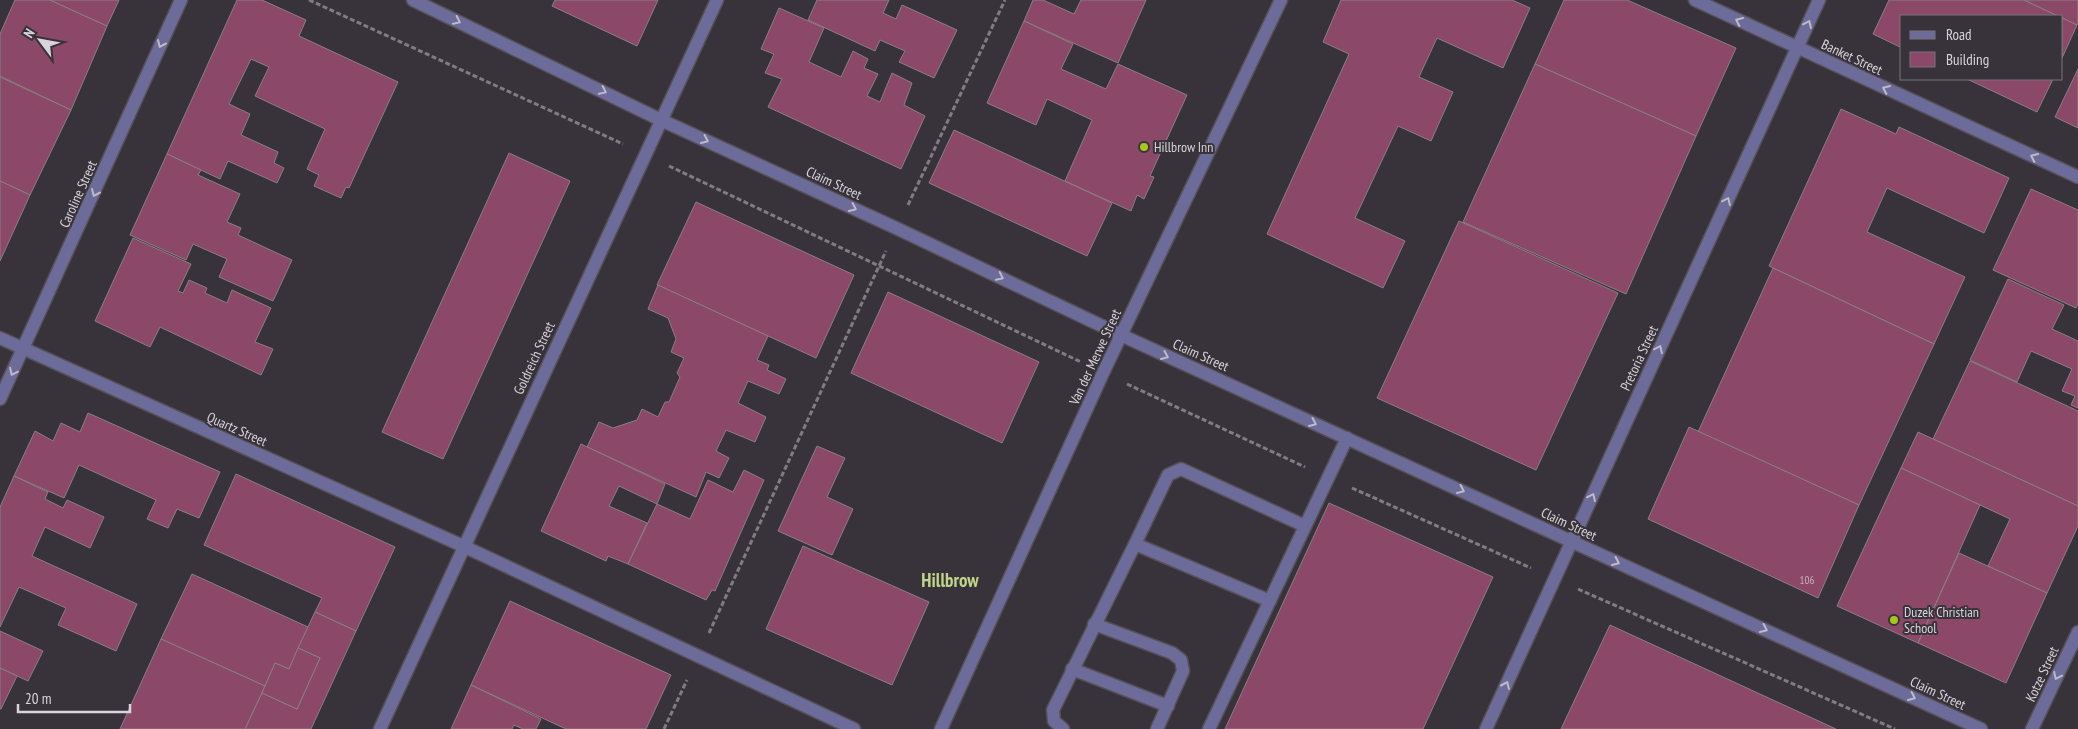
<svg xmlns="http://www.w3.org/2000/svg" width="2078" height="729" font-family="'PT Sans Narrow',sans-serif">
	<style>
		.building { fill: #8c4869; stroke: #8a7f83 }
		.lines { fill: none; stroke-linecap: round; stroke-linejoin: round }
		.minor-casing { stroke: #555057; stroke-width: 15 }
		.path { stroke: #807c82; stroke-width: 3; stroke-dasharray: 5 2.5; stroke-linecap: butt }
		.minor { stroke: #6d6b99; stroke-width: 12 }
		.oneway { stroke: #bdbac9 }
		.poi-dot { fill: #a8c71c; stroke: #38333a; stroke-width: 2 }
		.labels { text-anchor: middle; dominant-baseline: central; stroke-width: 4; stroke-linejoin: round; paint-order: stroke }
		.number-label { font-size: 11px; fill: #c5b1bd }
		.street-label { font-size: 14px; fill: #d8d4d9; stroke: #38333a }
		.poi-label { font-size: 14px; fill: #d8d4d9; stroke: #38333a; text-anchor: start }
		.district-label { font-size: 19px; font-weight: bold; fill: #c1d48a; stroke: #38333a }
	</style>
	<rect width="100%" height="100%" fill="#38333a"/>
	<g class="building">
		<polygon points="15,0 50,0 107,26 71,110 0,76 0,34"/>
		<polygon points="50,0 119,0 107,26"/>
		<polygon points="237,0 262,0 306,20 299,36 398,82 349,188 346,187 341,198 314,186 319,175 307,169 325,129 255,96 269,67 251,59 229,104 250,114 241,135 278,152 274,163 284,168 277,183 228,161 220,179 167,154"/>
		<polygon points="555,0 658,0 637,46 552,6"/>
		<polygon points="817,0 889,0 883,13 896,19 902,5 957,30 934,78 899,62 905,51 880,40 875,51 808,20"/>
		<polygon points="1033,0 1043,0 1074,14 1081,0 1146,0 1118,63 1024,21"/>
		<polygon points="1341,0 1512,0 1530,8 1503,68 1437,38 1419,77 1453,92 1431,141 1398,126 1355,218 1405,241 1383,288 1267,234 1349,54 1323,42"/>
		<polygon points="1564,0 1627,0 1736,48 1696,136 1535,64"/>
		<polygon points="1889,0 2024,0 2058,16 1902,16 1902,48 1873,34"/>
		<polygon points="2024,0 2078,0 2078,23 2077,25 2062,18 2062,16 2058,16"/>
		<polygon points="779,8 824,28 809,62 841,77 853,51 868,59 864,68 878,74 867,96 880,102 892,73 912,83 904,105 925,116 901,169 768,107 782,79 765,73 774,54 761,49"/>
		<polygon points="2062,18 2077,25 2062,58"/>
		<polygon points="1024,21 1073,44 1061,69 1106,89 1118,64 1187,95 1150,176 1154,177 1144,199 1137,195 1131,211 1065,181 1092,120 1047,99 1036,125 987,103"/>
		<polygon points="1535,64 1696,136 1626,294 1463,222"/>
		<polygon points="2078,69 2078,128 2055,117"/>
		<polygon points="0,77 71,110 30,195 0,181"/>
		<polygon points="1967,79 2053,79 2037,112"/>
		<polygon points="1841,109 1896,134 1899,127 2009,178 1984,233 1887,188 1867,232 1965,277 1934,344 1769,266"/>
		<polygon points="954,130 1112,203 1087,256 929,183"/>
		<polygon points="509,153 570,181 443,459 382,432"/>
		<polygon points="167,154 201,170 198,175 240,194 227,222 241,228 238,235 292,260 273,301 219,277 227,259 193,244 186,260 130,235"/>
		<polygon points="0,181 30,195 0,261"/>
		<polygon points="2031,189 2078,210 2078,304 2076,308 1993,270"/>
		<polygon points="696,202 854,275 816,358 657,285"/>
		<polygon points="1459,221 1618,293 1536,470 1377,398"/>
		<polygon points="133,238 191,264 178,291 183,293 189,280 207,288 205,293 227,303 232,290 271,308 255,342 273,349 261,375 160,327 150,347 95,321"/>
		<polygon points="1773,268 1934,344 1859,505 1698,432"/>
		<polygon points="2008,279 2064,305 2052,329 2078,341 2078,408 2071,405 2075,396 2062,391 2072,369 2031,351 2017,382 1970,360"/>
		<polygon points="658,285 768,336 757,360 769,365 767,370 786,379 779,394 748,381 738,403 766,417 755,442 726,430 716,451 729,458 719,478 706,472 696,497 587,447 599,422 613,428 637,420 642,409 658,417 665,402 669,402 680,377 677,373 684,358 671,352 676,339 668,318 648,309"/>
		<polygon points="888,292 1039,362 1002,443 851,373"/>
		<polygon points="1970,361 2078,411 2078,506 1933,439"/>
		<polygon points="88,413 220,472 199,518 177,509 168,528 147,519 156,500 79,465 64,498 14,476 35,431 53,441 61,423 80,432"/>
		<polygon points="1689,427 1859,505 1818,598 1648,519"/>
		<polygon points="1918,432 2078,506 2078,526 2047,593 1988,566 2010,519 1901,468"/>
		<polygon points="581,444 665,484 657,504 619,486 609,506 647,523 628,564 608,556 606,561 541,531"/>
		<polygon points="817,446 845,458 827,497 853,509 832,555 778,531"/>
		<polygon points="1901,468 1980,505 1918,643 1837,606"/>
		<polygon points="744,470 764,480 715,591 712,590 706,600 628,564 657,504 690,519 708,480 733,492"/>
		<polygon points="236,474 395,547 356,631 315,612 322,598 204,545"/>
		<polygon points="14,476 48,492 45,499 63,508 67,500 104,517 90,548 45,527 32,556 137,604 116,651 58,625 66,608 19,587 0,627 0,507"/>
		<polygon points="1329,503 1493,577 1423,729 1225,729"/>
		<polygon points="803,546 929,602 892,685 766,629"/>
		<polygon points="1959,553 2047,593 2006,683 1918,643"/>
		<polygon points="192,574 308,627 289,669 275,663 265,686 161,639"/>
		<polygon points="510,601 671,675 646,729 566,729 471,685"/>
		<polygon points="315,612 356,631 311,729 245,729 262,693 297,709 320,658 298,648"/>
		<polygon points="1610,625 1836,729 1561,729"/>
		<polygon points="0,631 43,651 28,681 0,668"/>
		<polygon points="161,639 265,686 245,729 120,729"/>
		<polygon points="298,648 320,658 297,709 262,693 275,663 289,669"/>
		<polygon points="0,668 17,676 1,709 0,709"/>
		<polygon points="471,685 541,719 536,729 523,729 514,725 512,729 451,729"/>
	</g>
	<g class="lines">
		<g class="minor-casing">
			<g id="minor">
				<polyline points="413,0 661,120 896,228 1121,335 1981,729"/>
				<polyline points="1695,0 2078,177"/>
				<polyline points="0,338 463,546 854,729"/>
				<polyline points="0,399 181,0"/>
				<polyline points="1270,601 1135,544 1168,475 1181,469 1305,526"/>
				<polyline points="1094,624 1172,653 1181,660 1183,671 1157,729"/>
				<polyline points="1072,669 1168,706"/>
				<polyline points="380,729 717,0"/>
				<polyline points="941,729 1103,373 1281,0"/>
				<polyline points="1063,729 1054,721 1053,710 1135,544"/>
				<polyline points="1209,729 1347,438"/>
				<polyline points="1486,729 1819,0"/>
				<polyline points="2032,729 2078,632"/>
			</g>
		</g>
		<g class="path">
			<polyline points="309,0 623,144"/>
			<polyline points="669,166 1081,362"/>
			<polyline points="908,205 1005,0"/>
			<polyline points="1127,384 1305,467"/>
			<polyline points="1352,488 1531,568"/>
			<polyline points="1578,589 1895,729"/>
			<polyline points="709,633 886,251"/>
			<polyline points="664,729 687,680"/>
		</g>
		<use href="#minor" class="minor"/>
	</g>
	<defs><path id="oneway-chevron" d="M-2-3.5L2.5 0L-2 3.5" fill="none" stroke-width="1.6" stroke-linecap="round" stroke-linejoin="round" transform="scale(1.25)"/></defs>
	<g class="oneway">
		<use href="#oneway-chevron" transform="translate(457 21) rotate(26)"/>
		<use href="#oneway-chevron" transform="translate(1739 21) rotate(-155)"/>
		<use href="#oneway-chevron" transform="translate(1808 24) rotate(-65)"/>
		<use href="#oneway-chevron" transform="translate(161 44) rotate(114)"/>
		<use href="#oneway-chevron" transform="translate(1886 89) rotate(-155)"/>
		<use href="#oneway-chevron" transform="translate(603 91) rotate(26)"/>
		<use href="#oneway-chevron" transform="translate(705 140) rotate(25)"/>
		<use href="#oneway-chevron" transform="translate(2034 157) rotate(-155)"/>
		<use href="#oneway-chevron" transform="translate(95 193) rotate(114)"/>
		<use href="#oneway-chevron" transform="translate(1727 201) rotate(-65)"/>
		<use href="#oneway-chevron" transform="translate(853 208) rotate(25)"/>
		<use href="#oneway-chevron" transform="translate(1000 277) rotate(26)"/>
		<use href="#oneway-chevron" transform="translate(1659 349) rotate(-65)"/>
		<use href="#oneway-chevron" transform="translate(1165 356) rotate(24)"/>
		<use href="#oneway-chevron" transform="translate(13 372) rotate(116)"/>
		<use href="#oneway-chevron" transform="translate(1313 423) rotate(24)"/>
		<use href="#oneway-chevron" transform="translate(1461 490) rotate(25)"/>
		<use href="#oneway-chevron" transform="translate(1592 497) rotate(-65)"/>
		<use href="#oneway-chevron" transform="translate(1616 562) rotate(25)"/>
		<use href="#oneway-chevron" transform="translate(1764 629) rotate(25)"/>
		<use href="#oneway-chevron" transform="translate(2057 676) rotate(115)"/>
		<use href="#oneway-chevron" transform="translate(1506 685) rotate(-66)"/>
		<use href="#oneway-chevron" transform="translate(1912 697) rotate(25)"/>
	</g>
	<g class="poi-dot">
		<circle cx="1144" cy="147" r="5"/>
		<circle cx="1894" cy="620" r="5"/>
	</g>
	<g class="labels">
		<g class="number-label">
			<text x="1807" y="580">106</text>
		</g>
		<g class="street-label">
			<text transform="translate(1852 57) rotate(25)">Banket Street</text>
			<text transform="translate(834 183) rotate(25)">Claim Street</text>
			<text transform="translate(78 194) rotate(-66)">Caroline Street</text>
			<text transform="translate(1201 355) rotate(24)">Claim Street</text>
			<text transform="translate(1095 357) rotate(-65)">Van der Merwe Street</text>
			<text transform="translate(534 358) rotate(-65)">Goldreich Street</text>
			<text transform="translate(1639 358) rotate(-65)">Pretoria Street</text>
			<text transform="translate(237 429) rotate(24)">Quartz Street</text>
			<text transform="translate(1569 524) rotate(25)">Claim Street</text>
			<text transform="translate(2042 674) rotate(-65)">Kotze Street</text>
			<text transform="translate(1938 693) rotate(25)">Claim Street</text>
		</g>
		<g class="poi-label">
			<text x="1154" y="147">Hillbrow Inn</text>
			<text x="1904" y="612">Duzek Christian<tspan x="1904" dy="16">School</tspan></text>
		</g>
		<g class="district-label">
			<text x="950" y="580">Hillbrow</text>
		</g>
	</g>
	<rect x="1900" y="15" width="162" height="65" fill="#38333a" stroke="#78737a"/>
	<rect x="1910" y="31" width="25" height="8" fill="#6d6b99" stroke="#78737a"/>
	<text x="1946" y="40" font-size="15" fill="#d8d4d9">Road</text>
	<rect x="1910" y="52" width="25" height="15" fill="#8c4869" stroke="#78737a"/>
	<text x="1946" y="65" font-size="15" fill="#d8d4d9">Building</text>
	<g transform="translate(40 40) rotate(302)" stroke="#38333a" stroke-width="4" paint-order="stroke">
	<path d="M0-4L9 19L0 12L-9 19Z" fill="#d8d4d9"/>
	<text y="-8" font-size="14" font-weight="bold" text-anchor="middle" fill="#d8d4d9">N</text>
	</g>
	<path d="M18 704v8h112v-8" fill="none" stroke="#d8d4d9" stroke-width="2.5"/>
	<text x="25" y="704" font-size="15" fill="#d8d4d9" stroke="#38333a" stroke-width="4" paint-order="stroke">20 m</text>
</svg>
